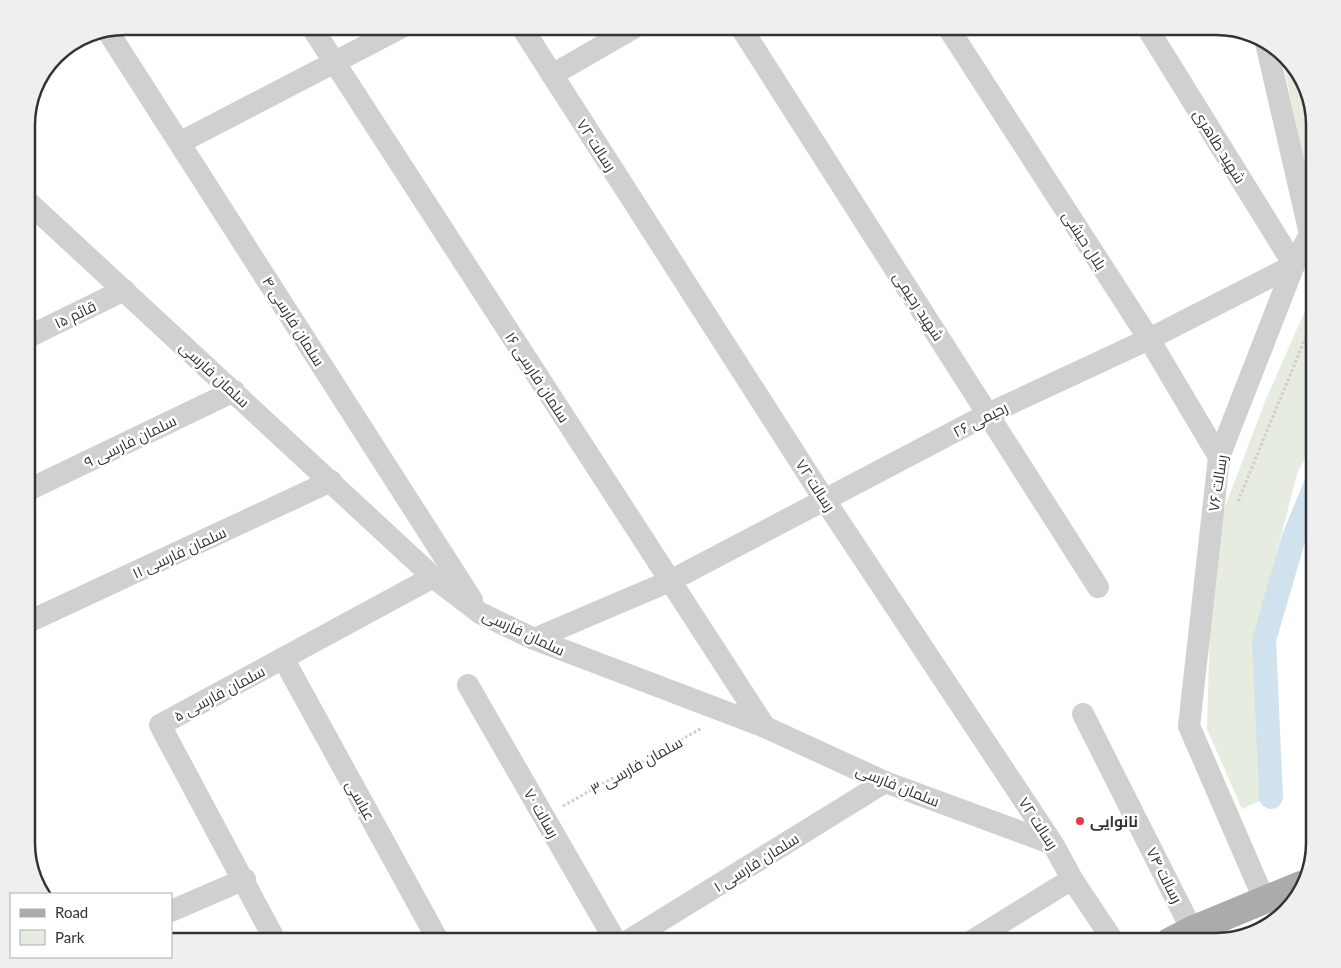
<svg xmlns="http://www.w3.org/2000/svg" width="1341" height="968" font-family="Lato,Cairo,sans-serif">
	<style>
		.green { fill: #e6ecdf }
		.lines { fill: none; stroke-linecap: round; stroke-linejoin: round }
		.canal { stroke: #cfe2ee; stroke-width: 24 }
		.path { stroke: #cdcdcd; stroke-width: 3; stroke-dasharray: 2.5 2.5; stroke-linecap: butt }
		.minor { stroke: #d0d0d0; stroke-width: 22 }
		.major { stroke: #ababab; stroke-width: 28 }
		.poi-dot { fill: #e63946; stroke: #fff; stroke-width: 2 }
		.labels { text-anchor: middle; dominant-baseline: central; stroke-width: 5; stroke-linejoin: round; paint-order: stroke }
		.street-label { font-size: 15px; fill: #333; stroke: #fff }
		.poi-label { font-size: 15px; font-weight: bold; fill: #333; stroke: #fff; text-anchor: start }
		.rim { fill: none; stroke: #333; stroke-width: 2.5 }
	</style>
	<rect width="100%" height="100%" fill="#fff"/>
	<g class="green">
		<polygon points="1281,53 1304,81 1315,125 1315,214"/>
		<polygon points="1315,288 1315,438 1297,474 1254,642 1260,801 1242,809 1207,729 1211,587 1220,520 1264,404"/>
	</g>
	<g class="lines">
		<polyline class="canal" points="1271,797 1264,640 1294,537 1315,486"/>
		<g class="path">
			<polyline points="1238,501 1315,315"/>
			<polyline points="563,806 702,728"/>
		</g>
		<g class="minor">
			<polyline points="311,26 765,727"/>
			<polyline points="521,26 824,499 1053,844 1072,879 1114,942"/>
			<polyline points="740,26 1098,587"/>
			<polyline points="947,26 1149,339 1219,457"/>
			<polyline points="1146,26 1294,265"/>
			<polyline points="107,30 472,600"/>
			<polyline points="552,75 637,26"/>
			<polyline points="181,142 404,26"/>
			<polyline points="26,200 433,577 480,613 534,639 765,727 885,782 1053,844"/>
			<polyline points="26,338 124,290"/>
			<polyline points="26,491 234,391"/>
			<polyline points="26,623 331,481"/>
			<polyline points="534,639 670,581 988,414 1149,339 1294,265"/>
			<polyline points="283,658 439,942"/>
			<polyline points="468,685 616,942"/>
			<polyline points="1083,714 1192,930"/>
			<polyline points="1264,899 1189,726 1219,457 1294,265 1310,234 1266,43"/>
			<polyline points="171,911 245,879"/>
			<polyline points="276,942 160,725 433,577"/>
			<polyline points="626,942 885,782"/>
			<polyline points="970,942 1072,879"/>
		</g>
		<polyline class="major" points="1169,942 1192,930 1301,885"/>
	</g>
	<circle class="poi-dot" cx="1080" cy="821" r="5"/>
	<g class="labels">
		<g class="street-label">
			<text transform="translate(597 145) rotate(57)">رسالت ۷۲</text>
			<text transform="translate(1220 146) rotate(58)">شهید طاهری</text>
			<text transform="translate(1085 240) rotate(57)">بلال حبشی</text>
			<text transform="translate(919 306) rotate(57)">شهید رحیمی</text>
			<text transform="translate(75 314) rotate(-26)">قائم ۱۵</text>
			<text transform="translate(294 321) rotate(58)">سلمان فارسی ۴</text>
			<text transform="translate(215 374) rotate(43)">سلمان فارسی</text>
			<text transform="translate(538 377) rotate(57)">سلمان فارسی ۱۶</text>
			<text transform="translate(980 419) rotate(-27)">رحیمی ۲۶</text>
			<text transform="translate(130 441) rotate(-26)">سلمان فارسی ۹</text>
			<text transform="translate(1217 483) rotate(-81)">رسالت ۷۶</text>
			<text transform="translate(816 485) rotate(57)">رسالت ۷۲</text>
			<text transform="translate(179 552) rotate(-25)">سلمان فارسی ۱۱</text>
			<text transform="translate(524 632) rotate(25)">سلمان فارسی</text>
			<text transform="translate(219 693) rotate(-28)">سلمان فارسی ۵</text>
			<text transform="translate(636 765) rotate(-29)">سلمان فارسی ۳</text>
			<text transform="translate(898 785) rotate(22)">سلمان فارسی</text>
			<text transform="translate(361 800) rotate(61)">عباسی</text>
			<text transform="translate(542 813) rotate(60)">رسالت ۷۰</text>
			<text transform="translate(1039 823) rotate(57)">رسالت ۷۲</text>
			<text transform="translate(756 862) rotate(-32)">سلمان فارسی ۱</text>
			<text transform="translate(1165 875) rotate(63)">رسالت ۷۴</text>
		</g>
		<g class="poi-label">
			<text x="1090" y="821">نانوایی</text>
		</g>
	</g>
	<path d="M0 0H1341V968H0ZM125 35H1216A90 90 0 0 1 1306 125V843A90 90 0 0 1 1216 933H125A90 90 0 0 1 35 843V125A90 90 0 0 1 125 35Z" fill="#efefef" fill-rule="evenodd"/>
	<path class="rim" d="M125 35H1216A90 90 0 0 1 1306 125V843A90 90 0 0 1 1216 933H125A90 90 0 0 1 35 843V125A90 90 0 0 1 125 35Z"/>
	<rect x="10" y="893" width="162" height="65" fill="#ffffff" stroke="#adadad"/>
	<rect x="20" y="909" width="25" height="8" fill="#ababab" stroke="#adadad"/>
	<text x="55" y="918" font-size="15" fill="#333333">Road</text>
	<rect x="20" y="930" width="25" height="15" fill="#e6ecdf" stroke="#adadad"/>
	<text x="55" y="943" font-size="15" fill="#333333">Park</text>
</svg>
